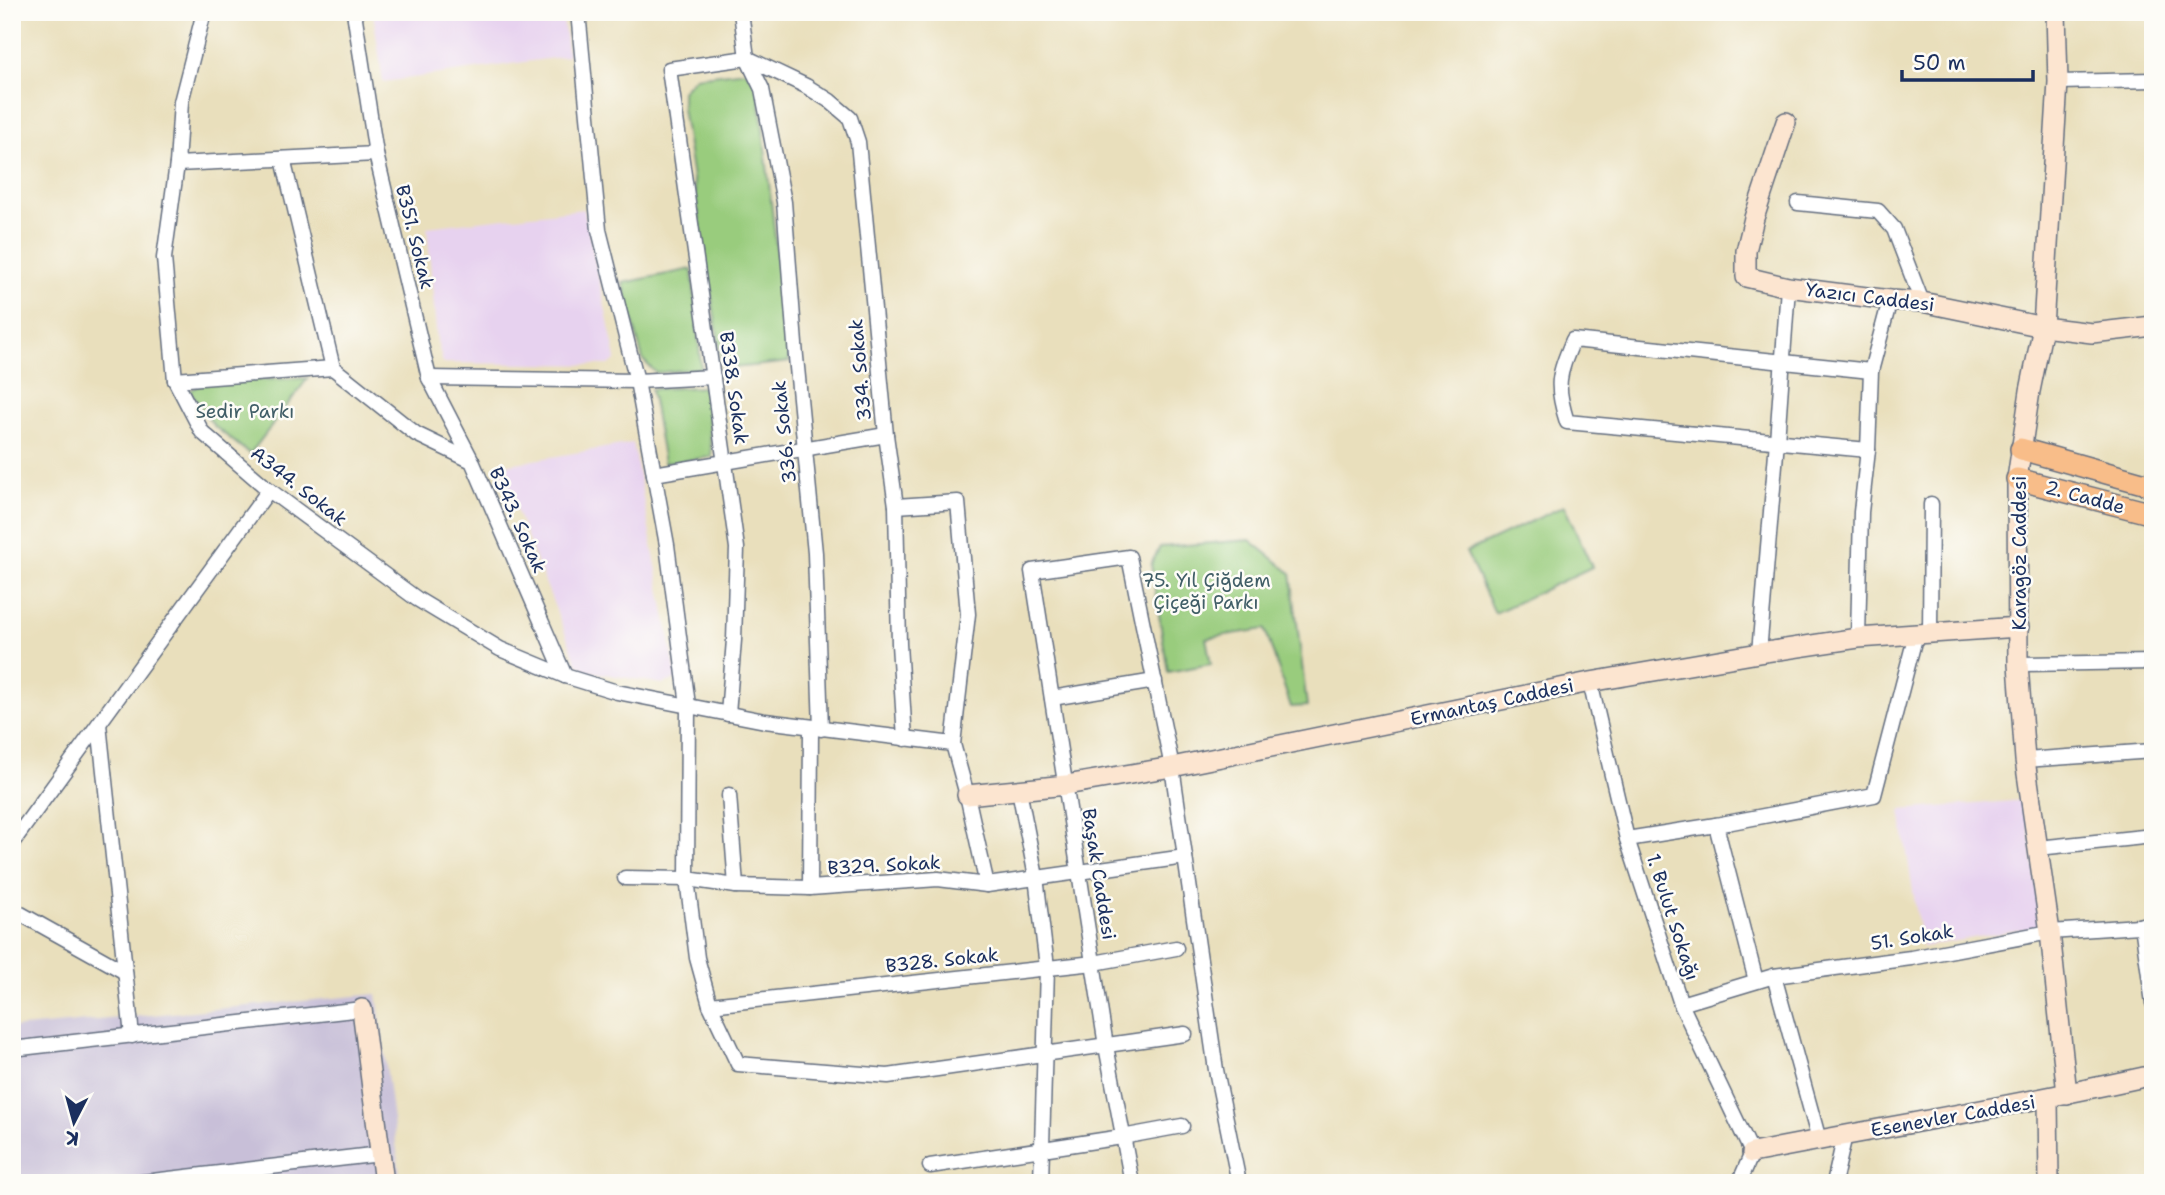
<svg xmlns="http://www.w3.org/2000/svg" width="2165" height="1195" font-family="'Shantell Sans',sans-serif">
	<style>
		.built { fill: #e7d2ef }
		.industrial { fill: #c8bfd8 }
		.green { fill: #99cc7d; stroke: #5a7e6e; stroke-width: 2 }
		.lines { fill: none; stroke-linecap: round; stroke-linejoin: round }
		.street-casing { stroke: #636d7f; stroke-width: 17 }
		.secondary-casing { stroke: #636d7f; stroke-width: 22 }
		.primary-casing { stroke: #636d7f; stroke-width: 24 }
		.street { stroke: #fff; stroke-width: 14 }
		.secondary { stroke: #fce5d0; stroke-width: 19 }
		.primary { stroke: #f8bd89; stroke-width: 21 }
		.labels { text-anchor: middle; dominant-baseline: central; stroke-width: 5; stroke-linejoin: round; paint-order: stroke }
		.street-label { font-size: 19px; fill: #1b2f5e; stroke: #fdfcf7 }
		.park-label { font-size: 19px; fill: #415e67; stroke: #fdfcf7 }
	</style>
	<rect width="100%" height="100%" fill="#fdfcf7"/>
	<filter id="ink" filterUnits="userSpaceOnUse"><feTurbulence type="fractalNoise" baseFrequency=".0143" numOctaves="2"/><feDisplacementMap in="SourceGraphic" scale="14" xChannelSelector="R" yChannelSelector="G"/><feConvolveMatrix kernelMatrix="1 2 1 2 8 2 1 2 1" color-interpolation-filters="sRGB"/></filter>
	<filter id="wash" filterUnits="userSpaceOnUse"><feTurbulence type="fractalNoise" baseFrequency=".00686" numOctaves="4" result="noise"/><feDisplacementMap in="SourceGraphic" scale="28" xChannelSelector="R" yChannelSelector="G"/><feGaussianBlur stdDeviation="1.57" result="paint"/><feColorMatrix in="noise" values="0 0 0 0 0 0 0 0 0 0 0 0 0 0 0 0 0 1.4 0 .05"/><feComposite in="paint" operator="in"/></filter>
	<g filter="url(#wash)">
		<rect width="100%" height="100%" fill="#e9dfbc"/>
		<g class="built">
			<polygon points="373,12 562,12 568,56 383,82"/>
			<polygon points="584,209 616,359 609,365 443,363 437,341 427,227"/>
			<polygon points="633,443 677,679 663,684 587,671 577,663 499,466"/>
			<polygon points="2025,800 2041,926 1922,947 1900,810"/>
		</g>
		<polygon class="industrial" points="377,994 401,1183 12,1183 12,1028"/>
		<g class="green">
			<polygon points="746,71 758,85 789,362 723,369 682,108 682,91 695,77"/>
			<polygon points="692,269 701,368 656,373 643,360 623,283"/>
			<polygon points="308,378 250,454 214,426 190,391 205,382"/>
			<polygon points="705,387 712,457 664,463 651,389"/>
			<polygon points="1564,506 1592,567 1495,613 1466,552"/>
			<polygon points="1250,540 1291,573 1307,706 1291,707 1265,629 1206,638 1211,664 1168,672 1151,564 1160,547"/>
		</g>
	</g>
	<g filter="url(#ink)">
		<g class="lines">
			<g class="street-casing">
				<g id="street">
					<polyline points="204,12 181,102 177,164 164,258 175,380 202,432 269,490 417,599 500,649 565,676 617,692 765,721 953,744"/>
					<polyline points="354,12 376,154 429,378 472,461"/>
					<polyline points="578,12 599,230 637,381 667,545 688,705 687,879 697,958 710,1005 738,1064 888,1076 1185,1034"/>
					<polyline points="741,12 747,58 762,89 784,202 796,357 815,553 821,729"/>
					<polyline points="2058,82 2153,80"/>
					<polyline points="283,159 333,368 416,434 472,461 565,676"/>
					<polyline points="177,164 376,154"/>
					<polyline points="1798,203 1878,211 1894,229 1922,302"/>
					<polyline points="429,378 637,381 713,377"/>
					<polyline points="175,380 333,368"/>
					<path d="M1868,450L1567,422C1555,384 1558,376 1573,340L1871,371"/>
					<polyline points="654,474 886,435"/>
					<polyline points="896,506 958,502 968,614 953,744 967,795 987,885"/>
					<polyline points="1930,633 1931,504"/>
					<polyline points="1858,638 1861,512 1868,450 1871,371 1890,300"/>
					<polyline points="1759,653 1777,441 1788,287"/>
					<polyline points="2018,664 2153,662"/>
					<polyline points="1590,682 1627,839 1681,1004 1752,1153 1739,1183"/>
					<polyline points="1052,698 1155,681"/>
					<polyline points="728,714 734,640 737,548 669,69 747,58 806,86 830,101 850,118 858,142 886,435 896,506 899,644 905,739"/>
					<polyline points="99,724 132,1036"/>
					<polyline points="2025,760 2153,751"/>
					<polyline points="1019,790 1036,877 1047,967 1041,1183"/>
					<polyline points="729,795 736,886"/>
					<polyline points="1716,825 1874,795 1916,634"/>
					<polyline points="1627,839 1716,825 1756,981"/>
					<polyline points="12,843 269,490"/>
					<polyline points="2038,848 2153,836"/>
					<polyline points="625,878 687,879 736,886 810,888 938,879 987,885 1185,857"/>
					<polyline points="810,888 811,728"/>
					<polyline points="12,909 125,972"/>
					<polyline points="2142,925 2153,1003"/>
					<polyline points="1774,976 1819,1140"/>
					<polyline points="1681,1004 1774,976 1911,958 2050,932 2153,925"/>
					<polyline points="710,1005 1094,963 1176,948"/>
					<polyline points="12,1049 362,1009"/>
					<polyline points="930,1166 1122,1137 1182,1126"/>
					<polyline points="135,1183 380,1154"/>
					<polyline points="1132,1183 1106,1046 1032,571 1129,557 1172,767 1216,1070 1239,1183"/>
					<polyline points="1834,1183 1845,1135"/>
				</g>
			</g>
			<g class="secondary-casing">
				<g id="secondary">
					<polyline points="2056,12 2058,82 2043,327 2030,391 2017,479 2018,664 2025,760 2050,932 2067,1094"/>
					<polyline points="1786,122 1754,218 1746,251 1746,277 1788,287 1890,300 1922,302 2043,327 2092,333 2153,326"/>
					<polyline points="967,795 1066,785 1172,767 1590,682 1759,653 1858,638 2019,627"/>
					<polyline points="362,1009 384,1183"/>
					<polyline points="2048,1099 2049,1183"/>
					<path d="M1752,1153C1885,1127 2020,1105 2153,1075"/>
				</g>
			</g>
			<g class="primary-casing">
				<g id="primary">
					<polyline points="2021,449 2153,486"/>
					<polyline points="2017,479 2153,514"/>
				</g>
			</g>
			<use href="#street" class="street"/>
			<use href="#secondary" class="secondary"/>
			<use href="#primary" class="primary"/>
		</g>
	</g>
	<g class="labels">
		<g class="street-label">
			<text transform="translate(415 237) rotate(76)">B351. Sokak</text>
			<text transform="translate(1870 297) rotate(7)">Yazıcı Caddesi</text>
			<text transform="translate(860 370) rotate(-95)">334. Sokak</text>
			<text transform="translate(734 388) rotate(82)">B338. Sokak</text>
			<text transform="translate(784 432) rotate(-96)">336. Sokak</text>
			<text transform="translate(299 486) rotate(38)">A344. Sokak</text>
			<text transform="translate(2085 497) rotate(15)">2. Cadde</text>
			<text transform="translate(518 520) rotate(66)">B343. Sokak</text>
			<text transform="translate(2019 553) rotate(-90)">Karagöz Caddesi</text>
			<text transform="translate(1492 702) rotate(-12)">Ermantaş Caddesi</text>
			<text transform="translate(884 865) rotate(-3)">B329. Sokak</text>
			<text transform="translate(1099 874) rotate(81)">Başak Caddesi</text>
			<text transform="translate(1673 917) rotate(72)">1. Bulut Sokağı</text>
			<text transform="translate(1912 937) rotate(-9)">51. Sokak</text>
			<text transform="translate(942 960) rotate(-6)">B328. Sokak</text>
			<text transform="translate(1953 1116) rotate(-10)">Esenevler Caddesi</text>
		</g>
		<g class="park-label">
			<text x="245" y="411">Sedir Parkı</text>
			<text x="1206" y="580">75. Yıl Çiğdem<tspan x="1206" dy="22">Çiçeği Parkı</tspan></text>
		</g>
	</g>
	<rect width="2165" height="1195" fill="none" stroke="#fdfcf7" stroke-width="42"/>
	<g transform="translate(74 1122) rotate(186)" stroke="#fdfcf7" stroke-width="5" paint-order="stroke">
	<path d="M0-5L12 26L0 18L-12 26Z" fill="#1b2f5e"/>
	<text y="-10" font-size="19" font-weight="bold" text-anchor="middle" fill="#1b2f5e">K</text>
	</g>
	<path d="M1902 70v10h131v-10" fill="none" stroke="#1b2f5e" stroke-width="3.5"/>
	<text x="1913" y="70" font-size="21" fill="#1b2f5e" stroke="#fdfcf7" stroke-width="5" paint-order="stroke">50 m</text>
</svg>
